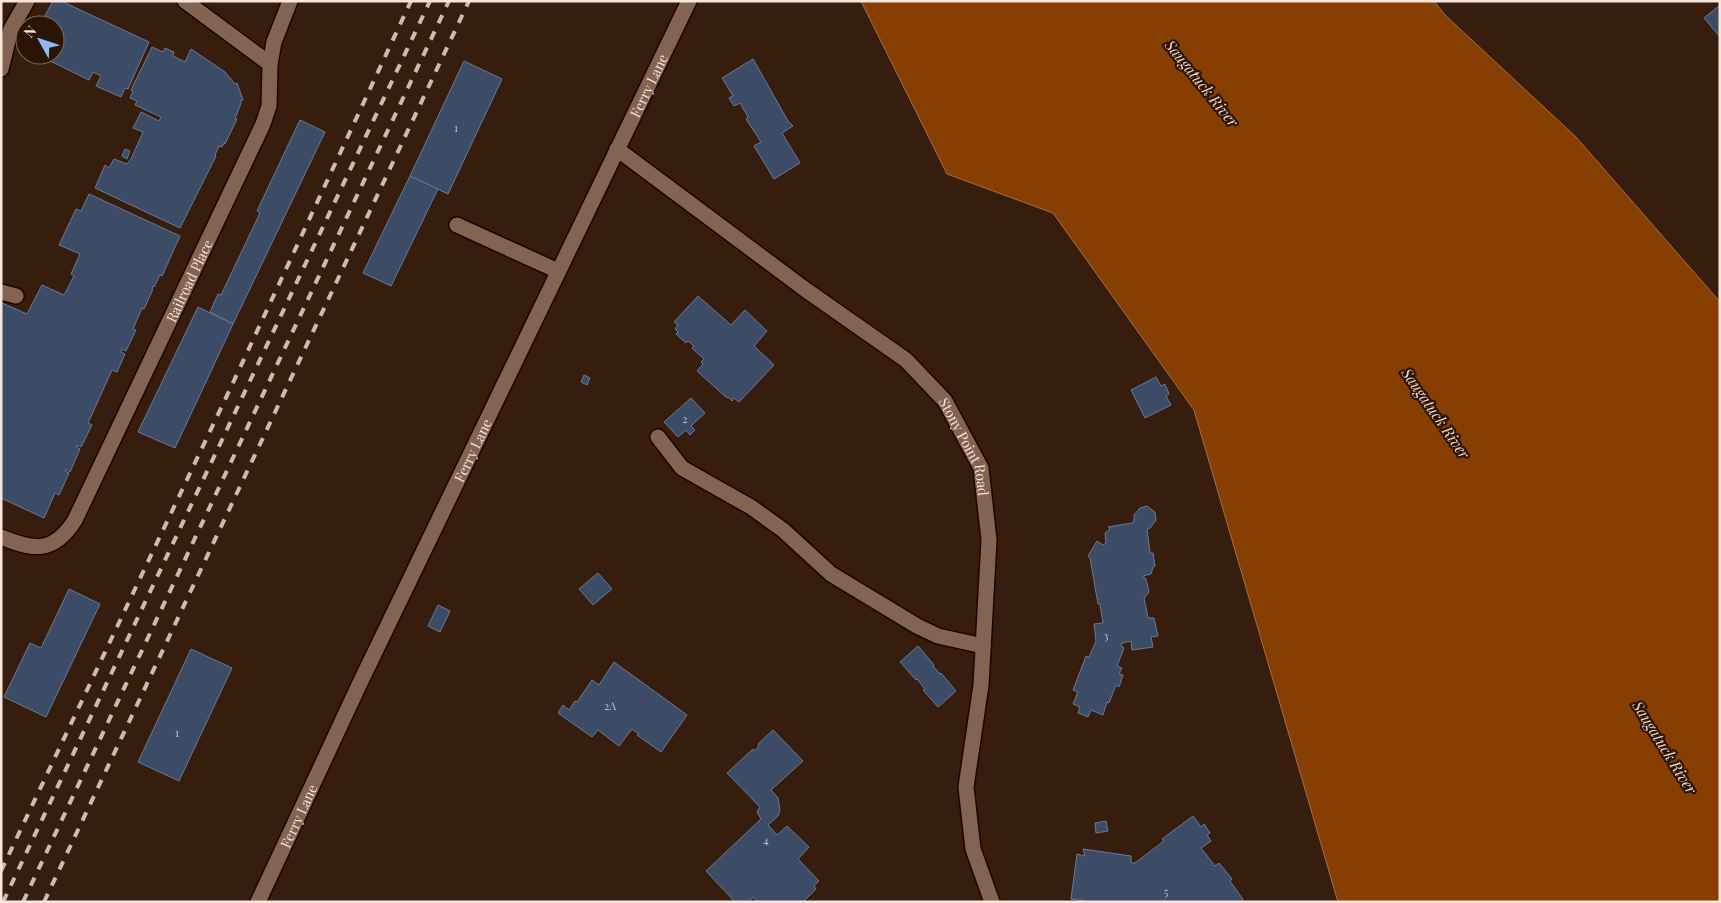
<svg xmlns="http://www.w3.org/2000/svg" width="1721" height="903" font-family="'Playfair Display',serif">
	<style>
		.water { fill: #863e02; stroke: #a87043 }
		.building { fill: #3d4c66; stroke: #697a96 }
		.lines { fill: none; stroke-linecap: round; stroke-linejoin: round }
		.lane-casing { stroke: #1d0600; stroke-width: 18 }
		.street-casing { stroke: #1d0600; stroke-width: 18 }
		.secondary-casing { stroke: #1d0600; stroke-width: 18 }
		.lane { stroke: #836453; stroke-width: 15 }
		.street { stroke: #836453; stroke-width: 15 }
		.secondary { stroke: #836453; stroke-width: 15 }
		.rail { stroke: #cebaaf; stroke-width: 4; stroke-dasharray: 9 9; stroke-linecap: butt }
		.labels { text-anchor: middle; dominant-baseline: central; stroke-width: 4.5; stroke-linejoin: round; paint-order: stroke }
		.number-label { font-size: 11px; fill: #c9c0be }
		.street-label { font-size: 14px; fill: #f8e6dc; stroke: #2c1405 }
		.water-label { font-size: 15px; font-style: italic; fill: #f1dbcf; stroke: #2c1405 }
	</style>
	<rect width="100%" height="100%" fill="#371d0e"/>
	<polygon class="water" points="861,1 1434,1 1445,15 1576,137 1720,302 1720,902 1338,902 1194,410 1053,213 947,174"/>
	<g class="building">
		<polygon points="53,1 61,1 149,42 128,89 125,88 121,97 96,86 101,76 93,72 89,80 42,57 43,55 55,55 55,25 40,25"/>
		<polygon points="1720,5 1720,37 1704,18"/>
		<polygon points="152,47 163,52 165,48 174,52 173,56 185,62 191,49 225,72 235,84 237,83 243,100 240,101 241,103 235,119 237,119 225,144 224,143 222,147 219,146 215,155 216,156 180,228 95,188 105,165 109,168 114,159 127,164 131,159 143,132 133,128 141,112 159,121 161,117 135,105 137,101 130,98 133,91 131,90"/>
		<polygon points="753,59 788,121 793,126 782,133 800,163 774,179 754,146 761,142 746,119 748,117 740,103 734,106 729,98 733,96 722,78"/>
		<polygon points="464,61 502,79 448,194 410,176"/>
		<polygon points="300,120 325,132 233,324 210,312 218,294 221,295 260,213 257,211"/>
		<polygon points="125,149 130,151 127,159 122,156"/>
		<polygon points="410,176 438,189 391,286 363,273"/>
		<polygon points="89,194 180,236 162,276 160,275 154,287 153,286 152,289 153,289 144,309 142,308 133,329 136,330 126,351 122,349 121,352 125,354 117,372 112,370 88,423 92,425 81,447 77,445 76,447 80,449 70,472 66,469 65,471 69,473 59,495 55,493 44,518 1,498 1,304 2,303 27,314 42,285 64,295 74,276 71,274 80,254 59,245 76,209 81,211"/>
		<polygon points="698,296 731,325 745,310 767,331 754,346 774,365 739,402 734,398 732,401 728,397 727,398 697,371 703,364 701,362 704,359 692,348 694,346 688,341 686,343 676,334 678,332 675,329 678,325 674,322"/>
		<polygon points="198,307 233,324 175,448 138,432"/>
		<polygon points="584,375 590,378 587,385 581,382"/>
		<polygon points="1156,377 1161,386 1165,384 1169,394 1166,396 1171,405 1145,418 1131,390"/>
		<polygon points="691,398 705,413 691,426 695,430 690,435 686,430 678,437 664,422"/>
		<polygon points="1147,506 1155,512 1156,520 1150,528 1147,529 1150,553 1153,553 1155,566 1153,567 1151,574 1143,576 1146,579 1149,592 1144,598 1148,618 1154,618 1158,636 1151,637 1153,647 1132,650 1131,641 1122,643 1121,646 1124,648 1117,666 1122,668 1119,674 1123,675 1119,687 1116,685 1109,703 1107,702 1103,715 1091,710 1088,717 1078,713 1080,707 1073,704 1078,692 1073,690 1086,656 1089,657 1096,641 1094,624 1103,623 1100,604 1098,604 1090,558 1088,556 1097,541 1103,545 1106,543 1105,533 1110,529 1108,527 1132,523 1134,521 1134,515 1140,508"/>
		<polygon points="598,573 612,589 593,605 579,589"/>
		<polygon points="69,589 100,604 46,717 4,697 30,643 41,648"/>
		<polygon points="438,605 450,611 440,632 428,626"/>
		<polygon points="918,646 934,665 933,666 940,674 941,673 956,691 938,707 923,690 925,689 917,679 916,680 900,662"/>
		<polygon points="191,649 232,668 179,781 138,762"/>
		<polygon points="614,662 687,715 661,752 637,735 639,734 632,729 619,746 598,730 592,737 558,713 563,705 569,710 575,701 577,702 592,680 599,685"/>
		<polygon points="773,730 803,761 771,790 778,798 780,810 778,816 768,825 777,835 787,826 809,847 798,859 819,881 814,886 816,889 803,902 757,902 753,897 749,902 735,902 706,871 761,819 757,812 760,807 727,773 753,749 754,751 759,746 758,744"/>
		<polygon points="1193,816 1201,827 1204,824 1210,833 1207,835 1211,841 1201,848 1215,866 1219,863 1224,869 1232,879 1230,881 1242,898 1243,902 1090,902 1071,899 1077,854 1085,856 1083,849 1131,856 1131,863 1135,863 1164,841 1162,839"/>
		<polygon points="1106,821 1108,831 1096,833 1095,823"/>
	</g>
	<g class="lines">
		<g class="lane-casing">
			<g id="lane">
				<polyline points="1,69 11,29 27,1"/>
				<polyline points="457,225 558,271"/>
				<polyline points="1,292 16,296"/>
				<polyline points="658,437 682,468 751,507 783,530 831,574 917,626 938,636 983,646"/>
			</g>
		</g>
		<g class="street-casing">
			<g id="street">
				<polyline points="270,64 274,42 290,1"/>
				<path id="s1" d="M617,149L806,290L906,360L945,401L981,468L989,540L981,685L966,787L973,849L992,902"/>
				<path id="s2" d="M258,902L359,685L689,1"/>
			</g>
		</g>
		<g class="secondary-casing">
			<g id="secondary">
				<path id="s3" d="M1,537C35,551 54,553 75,520L263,124L269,106L270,64L185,1"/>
			</g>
		</g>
		<use href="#lane" class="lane"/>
		<use href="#street" class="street"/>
		<use href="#secondary" class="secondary"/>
		<g class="rail">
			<polyline points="1,871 231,387 411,1"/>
			<polyline points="3,902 430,1"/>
			<polyline points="23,902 449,1"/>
			<polyline points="44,902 469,1"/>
		</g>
	</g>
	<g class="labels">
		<g class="number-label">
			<text x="456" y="127">1</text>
			<text x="685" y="418">2</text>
			<text x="1106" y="635">3</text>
			<text x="610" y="705">2A</text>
			<text x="177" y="732">1</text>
			<text x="766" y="839">4</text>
			<text x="1166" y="891">5</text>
		</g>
		<g class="street-label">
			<text stroke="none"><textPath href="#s2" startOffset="905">Ferry Lane</textPath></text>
			<text stroke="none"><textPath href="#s3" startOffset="351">Railroad Place</textPath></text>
			<text stroke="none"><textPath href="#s1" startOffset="465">Stony Point Road</textPath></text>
			<text stroke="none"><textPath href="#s2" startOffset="500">Ferry Lane</textPath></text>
			<text stroke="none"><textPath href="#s2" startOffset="95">Ferry Lane</textPath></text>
		</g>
		<g class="water-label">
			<text transform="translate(1202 83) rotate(51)">Saugatuck River</text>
			<text transform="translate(1436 413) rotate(55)">Saugatuck River</text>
			<text transform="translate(1665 747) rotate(58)">Saugatuck River</text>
		</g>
	</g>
	<rect width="1721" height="903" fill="none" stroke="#f8e6dc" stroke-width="5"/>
	<g transform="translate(40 40) rotate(310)"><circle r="24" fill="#2c1405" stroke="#7e685b"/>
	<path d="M0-4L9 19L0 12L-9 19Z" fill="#90b8fd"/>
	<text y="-8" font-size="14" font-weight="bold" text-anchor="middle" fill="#f8e6dc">N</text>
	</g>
</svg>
